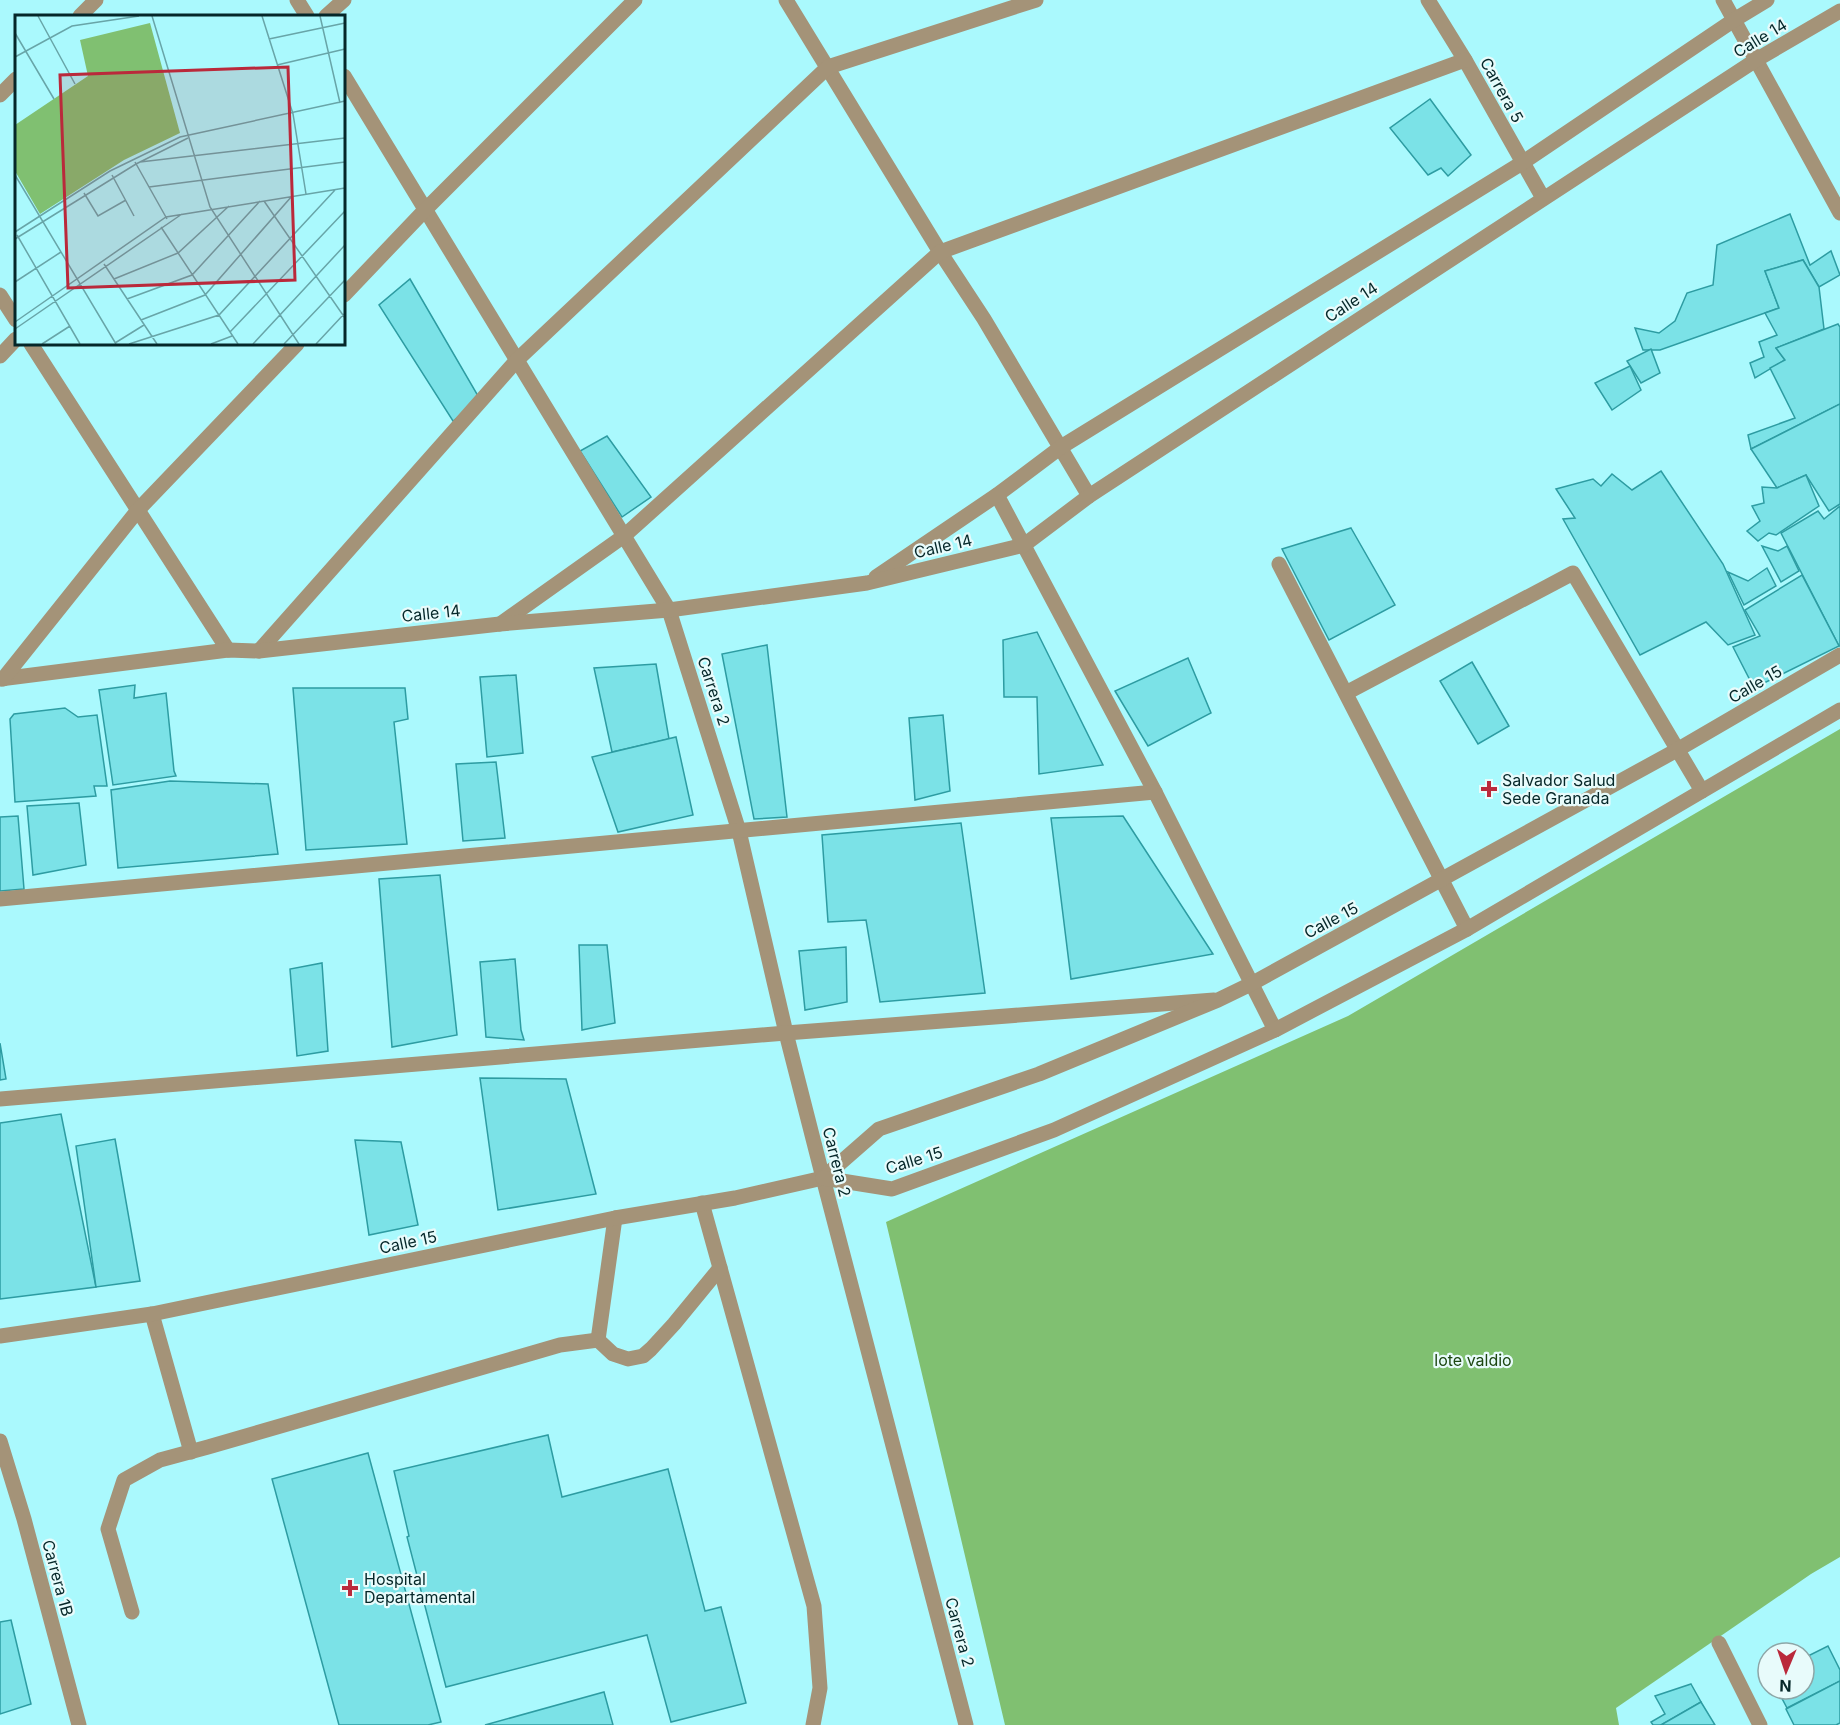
<svg xmlns="http://www.w3.org/2000/svg" width="1840" height="1725" font-family="Inter,sans-serif">
	<style>
		.forest { fill: #80c071 }
		.building { fill: #7be2e7; stroke: #2d9ca2; stroke-width: 1.5 }
		.lines { fill: none; stroke-linecap: round; stroke-linejoin: round }
		.service { stroke: #a49378; stroke-width: 15 }
		.minor { stroke: #a49378; stroke-width: 15 }
		.tertiary { stroke: #a49378; stroke-width: 15 }
		.poi-dot { fill: #ba293b; stroke: #e8fbfb; stroke-width: 2 }
		.labels { text-anchor: middle; dominant-baseline: central; stroke-width: 4.5; stroke-linejoin: round; paint-order: stroke }
		.street-label { font-size: 16px; fill: #052729; stroke: #e8fbfb }
		.poi-label { font-size: 16px; fill: #052729; stroke: #e8fbfb; text-anchor: start }
		.park-label { font-size: 16px; fill: #1c4610; stroke: #e8fbfb }
		.inset-road { fill: none; stroke: #68a5a8; stroke-width: 1.5 }
		.view { fill: #ba293b; fill-opacity: 0.15; stroke: #ba293b; stroke-width: 3 }
		.inset-edge { fill: none; stroke: #052729; stroke-width: 3 }
	</style>
	<rect width="100%" height="100%" fill="#aaf9fd"/>
	<polygon class="forest" points="1840,729 1840,1557 1811,1574 1616,1708 1619,1725 1005,1725 886,1222 1348,1016"/>
	<g class="building">
		<polygon points="1430,99 1471,155 1448,176 1441,168 1428,175 1390,128"/>
		<polygon points="1790,214 1810,265 1831,251 1840,275 1819,287 1803,260 1765,271 1779,308 1660,350 1643,350 1635,328 1659,333 1675,321 1687,293 1713,285 1717,245"/>
		<polygon points="1803,260 1819,287 1824,329 1776,348 1785,360 1755,378 1750,363 1764,357 1759,342 1777,335 1765,313 1779,308 1765,271"/>
		<polygon points="410,279 481,401 453,421 379,305"/>
		<polygon points="1838,324 1840,327 1840,404 1751,449 1748,435 1795,418 1770,368 1785,360 1776,348"/>
		<polygon points="1651,349 1660,373 1641,383 1627,361"/>
		<polygon points="1630,366 1641,390 1612,410 1595,383"/>
		<polygon points="1840,404 1840,504 1829,511 1806,475 1777,488 1751,449"/>
		<polygon points="607,436 651,497 622,517 580,451"/>
		<polygon points="1661,471 1723,564 1755,635 1728,645 1706,622 1640,655 1563,519 1575,518 1556,489 1593,479 1601,486 1612,474 1632,490"/>
		<polygon points="1806,475 1819,506 1776,535 1769,533 1758,541 1747,531 1760,521 1752,506 1764,503 1762,487 1777,488"/>
		<polygon points="1840,506 1840,646 1839,646 1781,533 1818,511 1824,519"/>
		<polygon points="1351,528 1395,605 1329,640 1282,549"/>
		<polygon points="1762,546 1778,551 1787,546 1799,571 1781,582"/>
		<polygon points="1767,568 1776,586 1744,605 1728,572 1748,581"/>
		<polygon points="1802,575 1839,646 1754,688 1733,647 1760,636 1745,610"/>
		<polygon points="1037,632 1103,765 1039,774 1037,697 1004,697 1003,640"/>
		<polygon points="767,645 787,817 754,819 722,654"/>
		<polygon points="1188,658 1211,713 1148,746 1115,691"/>
		<polygon points="1472,662 1509,726 1478,744 1440,681"/>
		<polygon points="656,664 669,739 612,752 594,668"/>
		<polygon points="516,675 523,753 487,757 480,677"/>
		<polygon points="135,685 134,698 166,693 174,771 176,776 113,785 99,690"/>
		<polygon points="293,688 405,688 408,719 394,722 407,844 306,850"/>
		<polygon points="65,708 78,717 97,715 107,786 94,786 96,796 15,802 10,719 14,714"/>
		<polygon points="943,715 950,791 915,800 909,718"/>
		<polygon points="676,737 693,815 618,832 592,757"/>
		<polygon points="496,762 505,838 463,841 456,764"/>
		<polygon points="170,781 268,784 278,854 118,868 111,790"/>
		<polygon points="79,803 86,865 33,875 27,806"/>
		<polygon points="18,816 24,889 0,891 0,817"/>
		<polygon points="1123,816 1213,954 1071,979 1051,818"/>
		<polygon points="961,823 985,993 880,1002 866,920 828,922 822,835"/>
		<polygon points="440,875 457,1035 392,1047 379,879"/>
		<polygon points="579,945 607,945 615,1023 582,1030"/>
		<polygon points="846,947 847,1002 805,1010 799,951"/>
		<polygon points="515,959 521,1030 524,1040 486,1037 480,962"/>
		<polygon points="322,963 328,1051 297,1056 290,969"/>
		<polygon points="0,1043 6,1079 0,1080"/>
		<polygon points="480,1078 566,1079 596,1194 498,1210"/>
		<polygon points="61,1114 96,1287 0,1299 0,1123"/>
		<polygon points="115,1139 140,1281 96,1287 76,1146"/>
		<polygon points="355,1140 401,1142 418,1225 369,1235"/>
		<polygon points="548,1435 562,1497 668,1469 705,1611 721,1607 746,1703 671,1722 647,1635 446,1687 407,1537 409,1536 394,1471"/>
		<polygon points="368,1453 441,1722 428,1725 339,1725 272,1479"/>
		<polygon points="11,1620 31,1704 0,1714 0,1622"/>
		<polygon points="1828,1646 1840,1670 1840,1681 1787,1708 1777,1689 1804,1689 1804,1658"/>
		<polygon points="1840,1681 1840,1723 1836,1725 1794,1725 1786,1709"/>
		<polygon points="1691,1684 1701,1702 1661,1725 1653,1725 1651,1722 1665,1714 1655,1696"/>
		<polygon points="604,1692 613,1725 485,1725"/>
		<polygon points="1701,1702 1715,1725 1661,1725"/>
	</g>
	<g class="lines">
		<g class="service">
			<polyline points="702,1203 814,1606 820,1688 813,1725"/>
			<polyline points="152,1314 191,1452"/>
			<polyline points="598,1340 615,1218"/>
			<polyline points="132,1612 108,1529 124,1480 160,1460 208,1447 560,1345 598,1340 613,1354 628,1359 643,1356 651,1349 674,1324 720,1268"/>
		</g>
		<g class="minor">
			<polyline points="297,0 307,16"/>
			<polyline points="786,0 940,252 984,319 1089,496"/>
			<polyline points="1428,0 1465,60 1543,198"/>
			<polyline points="1723,0 1840,213"/>
			<polyline points="80,16 96,0"/>
			<polyline points="326,16 344,0"/>
			<polyline points="344,76 669,610 739,831 786,1033 823,1178 966,1725"/>
			<polyline points="0,95 16,79"/>
			<polyline points="0,295 16,320"/>
			<polyline points="344,295 425,210 635,0"/>
			<polyline points="31,344 228,650"/>
			<polyline points="0,356 16,339"/>
			<polyline points="997,495 1155,792 1275,1030"/>
			<polyline points="1279,564 1467,929"/>
			<polyline points="876,577 997,495 1061,447 1522,163 1734,20 1767,0"/>
			<polyline points="500,624 624,536 940,252 1465,60"/>
			<polyline points="259,651 517,360 828,67 1036,0"/>
			<polyline points="0,679 228,650 259,651 500,624 669,610 867,583 1024,545 1089,496 1756,60 1840,11"/>
			<polyline points="3,679 138,510 297,344"/>
			<polyline points="1346,693 1573,573 1702,791"/>
			<polyline points="0,899 1155,792"/>
			<polyline points="0,1099 786,1033 1214,1000"/>
			<polyline points="0,1336 152,1314 615,1218 735,1198 823,1178"/>
			<polyline points="0,1441 24,1519 79,1725"/>
			<polyline points="1719,1643 1760,1725"/>
		</g>
		<g class="tertiary">
			<polyline points="823,1178 879,1129 1039,1074 1218,1000 1251,984 1677,750 1840,655"/>
			<polyline points="823,1178 892,1189 1054,1130 1275,1030 1467,929 1840,710"/>
		</g>
	</g>
	<g class="poi-dot">
		<path d="M1486 780h6v6h6v6h-6v6h-6v-6h-6v-6h6z"/>
		<path d="M347 1579h6v6h6v6h-6v6h-6v-6h-6v-6h6z"/>
	</g>
	<g class="labels">
		<g class="street-label">
			<text transform="translate(1760 38) rotate(-31)">Calle 14</text>
			<text transform="translate(1502 90) rotate(61)">Carrera 5</text>
			<text transform="translate(1351 302) rotate(-33)">Calle 14</text>
			<text transform="translate(943 546) rotate(-13)">Calle 14</text>
			<text transform="translate(431 613) rotate(-6)">Calle 14</text>
			<text transform="translate(1755 684) rotate(-30)">Calle 15</text>
			<text transform="translate(714 691) rotate(72)">Carrera 2</text>
			<text transform="translate(1331 920) rotate(-28)">Calle 15</text>
			<text transform="translate(914 1160) rotate(-17)">Calle 15</text>
			<text transform="translate(837 1162) rotate(76)">Carrera 2</text>
			<text transform="translate(408 1242) rotate(-12)">Calle 15</text>
			<text transform="translate(58 1578) rotate(75)">Carrera 1B</text>
			<text transform="translate(960 1632) rotate(75)">Carrera 2</text>
		</g>
		<g class="poi-label">
			<text x="1502" y="780">Salvador Salud<tspan x="1502" dy="18">Sede Granada</tspan></text>
			<text x="364" y="1579">Hospital<tspan x="364" dy="18">Departamental</tspan></text>
		</g>
		<g class="park-label">
			<text x="1473" y="1360">lote valdio</text>
		</g>
	</g>
	<g transform="translate(15 15)">
		<rect width="330" height="330" fill="#aaf9fd"/>
		<path d="M135,8L165,118L109,145L25,199L0,156V110L73,61L65,25Z" fill="#80c071"/>
		<path class="inset-road" d="M23,1L60,69M137,1L195,192L284,329M247,1L278,99L291,179M305,1L325,88M0,18L39,84M254,24L330,8M0,42L57,11L124,1M262,50L330,34M120,147L152,204M125,147L330,123M0,160L101,329M97,160L119,201M134,172L330,147M69,178L83,201L111,185M249,186L330,303M146,212L223,329M0,217L95,156L165,122L330,86M2,220L65,329M0,224L121,149L173,123M89,249L142,329M99,264L163,238L214,191M0,267L46,237M112,284L177,260L245,186M126,305L190,280L277,181M0,307L151,202L330,173M0,314L167,199M215,317L330,196M100,328L129,310M27,329L55,311M114,329L204,300L320,175M196,329L217,321M238,329L330,230M269,329L330,265M301,329L329,299"/>
		<path class="view" d="M273,52L280,265L53,273L45,60Z"/>
		<rect width="330" height="330" class="inset-edge"/>
	</g>
	<g transform="translate(1786 1671) rotate(182)"><circle r="28" fill="#e8fbfb" stroke="#8da6a7" stroke-width="1.5"/>
	<path d="M0-4.5L10 22L0 15L-10 22Z" fill="#ba293b"/>
	<text y="-9" font-size="16" font-weight="bold" text-anchor="middle" fill="#052729">N</text>
	</g>
</svg>
